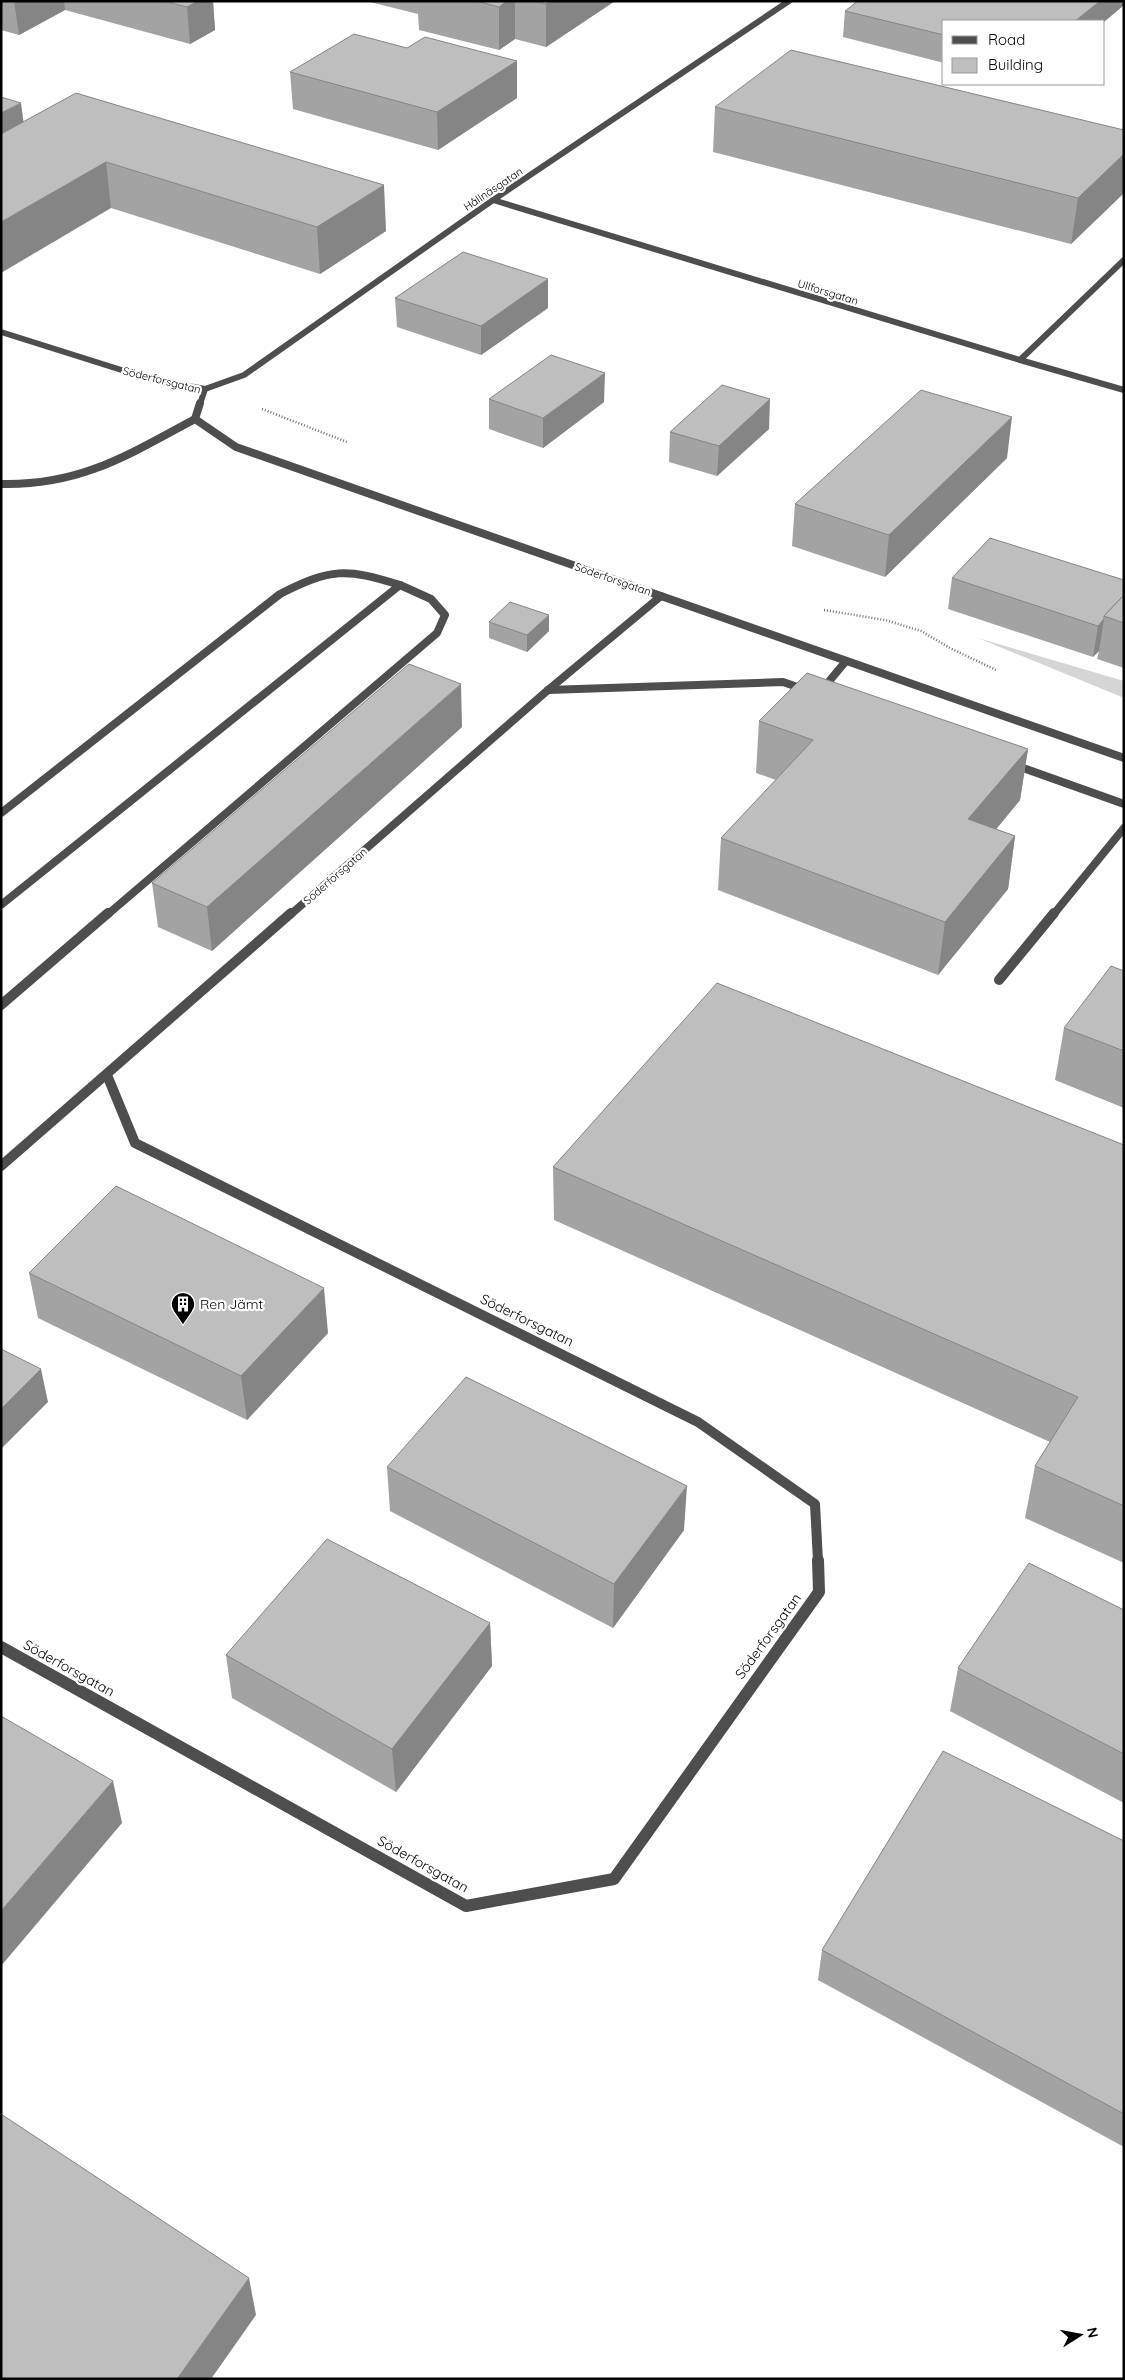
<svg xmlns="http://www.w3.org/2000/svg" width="1125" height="2380" font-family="Quicksand,sans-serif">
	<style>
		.green { fill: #d5d5d5 }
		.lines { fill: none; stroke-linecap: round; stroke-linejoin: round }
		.path { stroke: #707070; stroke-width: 2.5; stroke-dasharray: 1 2; stroke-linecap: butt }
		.service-far1 { stroke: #4e4e4e; stroke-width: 8 }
		.service { stroke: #4e4e4e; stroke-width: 10 }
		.minor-far3 { stroke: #4e4e4e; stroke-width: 6 }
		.minor-far2 { stroke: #4e4e4e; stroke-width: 8 }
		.minor-far1 { stroke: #4e4e4e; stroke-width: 10 }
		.minor { stroke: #4e4e4e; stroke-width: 12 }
		.wall { fill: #a3a3a3 }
		.shaded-wall { fill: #858585 }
		.building { fill: #bebebe; stroke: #858585 }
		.labels { text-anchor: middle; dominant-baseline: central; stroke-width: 4.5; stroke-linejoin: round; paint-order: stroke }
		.far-street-label { font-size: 11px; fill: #000; stroke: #fff }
		.poi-label { font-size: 14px; fill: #000; stroke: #fff; text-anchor: start }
		.street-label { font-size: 14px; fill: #000; stroke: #fff }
	</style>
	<rect width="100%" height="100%" fill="#fff"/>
	<polygon class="green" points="978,638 1124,681 1124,698"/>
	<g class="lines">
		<g class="path">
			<polyline points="262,409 347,442"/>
			<polyline points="824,610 885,620 921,631 950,648 996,670"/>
		</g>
		<g class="service-far1">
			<path d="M1,484C80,486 128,455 195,419"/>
			<polyline points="548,690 783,682 806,690"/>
			<polyline points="821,691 846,661"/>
			<polyline points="1012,764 1124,804"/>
			<path d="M1,813L280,594C331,568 346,568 400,585"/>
			<polyline points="1,905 400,585 431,599 445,615 437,633 107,915"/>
			<polyline points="1053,915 1124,828"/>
		</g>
		<g class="service">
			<polyline points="999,980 1054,913"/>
			<polyline points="1,1005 108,913"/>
		</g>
		<g class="minor-far3">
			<polyline points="493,200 1020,360 1124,260"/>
			<polyline points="1,332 150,379 205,389 200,404"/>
			<polyline points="1020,360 1124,390"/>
			<polyline points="205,389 244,375 493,200 789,1"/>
		</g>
		<g class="minor-far2">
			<polyline points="200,403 195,419 236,447 661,596 548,690 290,915"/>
			<polyline points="661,596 1124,758"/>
		</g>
		<g class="minor-far1">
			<polyline points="107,1075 135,1143 698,1422 815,1504 818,1561"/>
			<polyline points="1,1166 291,913"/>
		</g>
		<polyline class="minor" points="1,1647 466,1906 614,1879 819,1592 818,1560"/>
	</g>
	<g class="wall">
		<polygon points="1,1 213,1 215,30 190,44 65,10 19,35 1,30"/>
		<polygon points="366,1 615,1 546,47 515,39 499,50 419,30 418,14"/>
		<polygon points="1123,6 944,21 944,63 843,37 845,11"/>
		<polygon points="407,48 517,61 517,98 438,150 293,109 290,72"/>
		<polygon points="715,107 1124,130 1124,193 1071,244 713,152"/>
		<polygon points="23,122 386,231 320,274 111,208"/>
		<polygon points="548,279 548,308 481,355 397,327 395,298"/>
		<polygon points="489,399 604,402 543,448 489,429"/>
		<polygon points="769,429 717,476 669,462 670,432"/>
		<polygon points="1007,458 885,577 792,546 795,504"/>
		<polygon points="990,538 1124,623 1124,668 1097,659 1099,651 1093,657 948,609 952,578"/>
		<polygon points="489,622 549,631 527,652 489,638"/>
		<polygon points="759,721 1028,749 1020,800 996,829 1015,836 1008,889 938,975 718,890 721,838 776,780 756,773"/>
		<polygon points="462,727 212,951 158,927 152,883"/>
		<polygon points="1124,971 1124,1108 1055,1080 1064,1028"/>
		<polygon points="1124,1145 1124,1563 1025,1518 1035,1466 1050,1442 554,1220 553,1167"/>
		<polygon points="29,1273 328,1333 247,1420 38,1318"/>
		<polygon points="387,1467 684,1530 613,1628 390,1511"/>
		<polygon points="1124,1610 1124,1803 950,1711 958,1668"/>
		<polygon points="490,1623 492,1666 396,1792 232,1698 226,1655"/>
		<polygon points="1124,1841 1124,2147 818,1980 822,1950"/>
	</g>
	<g class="shaded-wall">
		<polygon points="14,1 64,1 65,10 19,35"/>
		<polygon points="175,1 213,1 215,30 190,44 187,7"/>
		<polygon points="507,1 515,1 515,39 499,50 499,7"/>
		<polygon points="550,1 615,1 546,47 546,4"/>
		<polygon points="1100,1 1124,1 1123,6 1104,22 1104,21 1075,21"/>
		<polygon points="517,61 517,98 438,150 437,112"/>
		<polygon points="21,103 26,140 1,154 1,113"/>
		<polygon points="1124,154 1124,193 1071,244 1078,198"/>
		<polygon points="106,162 111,208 1,273 1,222"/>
		<polygon points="384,185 386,231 320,274 317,227"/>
		<polygon points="548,279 548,308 481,355 481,326"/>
		<polygon points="605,373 604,402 543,448 543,418"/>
		<polygon points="770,399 769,429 717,476 719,446"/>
		<polygon points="1012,417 1007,458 885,577 889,535"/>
		<polygon points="549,615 549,631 527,652 527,635"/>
		<polygon points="1104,619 1099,651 1093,657 1098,626"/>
		<polygon points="461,684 462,727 212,951 207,907"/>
		<polygon points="1028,749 1020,800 961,872 968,819"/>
		<polygon points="1015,836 1008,889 938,975 945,922"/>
		<polygon points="324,1288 328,1333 247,1420 241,1376"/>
		<polygon points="41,1369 48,1402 1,1449 1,1409"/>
		<polygon points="687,1486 684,1530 613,1628 614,1584"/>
		<polygon points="490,1623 492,1666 396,1792 392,1749"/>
		<polygon points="113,1781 122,1823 1,1966 1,1911"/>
		<polygon points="249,2278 256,2315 211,2379 177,2379"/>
	</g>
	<g class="building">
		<polygon points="163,1 198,1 187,7"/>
		<polygon points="476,1 507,1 499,7"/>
		<polygon points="535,1 550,1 546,4"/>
		<polygon points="858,1 1100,1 1075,21 944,21 944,35 845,11"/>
		<polygon points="354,34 407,48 425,37 517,61 437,112 290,72"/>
		<polygon points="791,50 1124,130 1124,154 1078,198 715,107"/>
		<polygon points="76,93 384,185 317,227 106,162 1,222 1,134"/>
		<polygon points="1,97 21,103 1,113"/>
		<polygon points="463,252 548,279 481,326 395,298"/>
		<polygon points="551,355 605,373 543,418 489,399"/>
		<polygon points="722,385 770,399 719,446 670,432"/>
		<polygon points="921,390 1012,417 889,535 795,504"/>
		<polygon points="990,538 1124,580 1124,595 1104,616 1104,619 1098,626 952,578"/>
		<polygon points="1124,595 1124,623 1104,616"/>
		<polygon points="510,602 549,615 527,635 489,622"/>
		<polygon points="409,664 461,684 207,907 152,883"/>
		<polygon points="807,673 1028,749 968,819 1015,836 945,922 721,838 813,740 759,721"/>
		<polygon points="1111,966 1124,971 1124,1051 1064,1028"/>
		<polygon points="717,983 1124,1145 1124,1506 1035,1466 1078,1397 553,1167"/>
		<polygon points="116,1186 324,1288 241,1376 29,1273"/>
		<polygon points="1,1349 41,1369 1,1409"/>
		<polygon points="466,1377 687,1486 614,1584 387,1467"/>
		<polygon points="327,1539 490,1623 392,1749 226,1655"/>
		<polygon points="1029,1563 1124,1610 1124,1754 958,1668"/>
		<polygon points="1,1716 113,1781 1,1911"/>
		<polygon points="943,1751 1124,1841 1124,2114 822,1950"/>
		<polygon points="1,2114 249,2278 177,2379 1,2379"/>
	</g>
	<defs>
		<g id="building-pin" transform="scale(1.25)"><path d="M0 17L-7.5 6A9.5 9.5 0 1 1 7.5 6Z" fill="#000" stroke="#fff"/><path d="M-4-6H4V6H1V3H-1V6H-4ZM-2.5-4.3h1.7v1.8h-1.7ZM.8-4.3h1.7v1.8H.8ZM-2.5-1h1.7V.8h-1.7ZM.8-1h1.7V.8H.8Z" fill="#fff"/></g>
	</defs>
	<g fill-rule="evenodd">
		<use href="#building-pin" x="183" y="1304"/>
	</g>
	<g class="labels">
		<g class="far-street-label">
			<text transform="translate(493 189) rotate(-34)">Hållnäsgatan</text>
			<text transform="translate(828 292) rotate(17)">Ullforsgatan</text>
			<text transform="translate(162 380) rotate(14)">Söderforsgatan</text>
			<text transform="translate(613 579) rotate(19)">Söderforsgatan</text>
			<text transform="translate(335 876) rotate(-41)">Söderforsgatan</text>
		</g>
		<g class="poi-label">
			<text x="200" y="1304">Ren Jämt</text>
		</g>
		<g class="street-label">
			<text transform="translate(527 1320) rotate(26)">Söderforsgatan</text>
			<text transform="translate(768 1636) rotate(-54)">Söderforsgatan</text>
			<text transform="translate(69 1668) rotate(29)">Söderforsgatan</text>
			<text transform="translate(423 1864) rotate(29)">Söderforsgatan</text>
		</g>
	</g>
	<rect width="1125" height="2380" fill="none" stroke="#000000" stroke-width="5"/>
	<rect x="942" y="20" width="162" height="65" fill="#ffffff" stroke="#999999"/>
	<rect x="952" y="36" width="25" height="8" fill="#4e4e4e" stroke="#999999"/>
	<text x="988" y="45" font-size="15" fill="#000000">Road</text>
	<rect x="952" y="58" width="25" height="15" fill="#bebebe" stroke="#999999"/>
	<text x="988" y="70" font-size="15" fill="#000000">Building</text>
	<g transform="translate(1080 2335) rotate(79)" stroke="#ffffff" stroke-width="4" paint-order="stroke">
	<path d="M0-4L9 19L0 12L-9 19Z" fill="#000000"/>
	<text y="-8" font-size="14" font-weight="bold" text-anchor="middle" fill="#000000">N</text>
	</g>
</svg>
